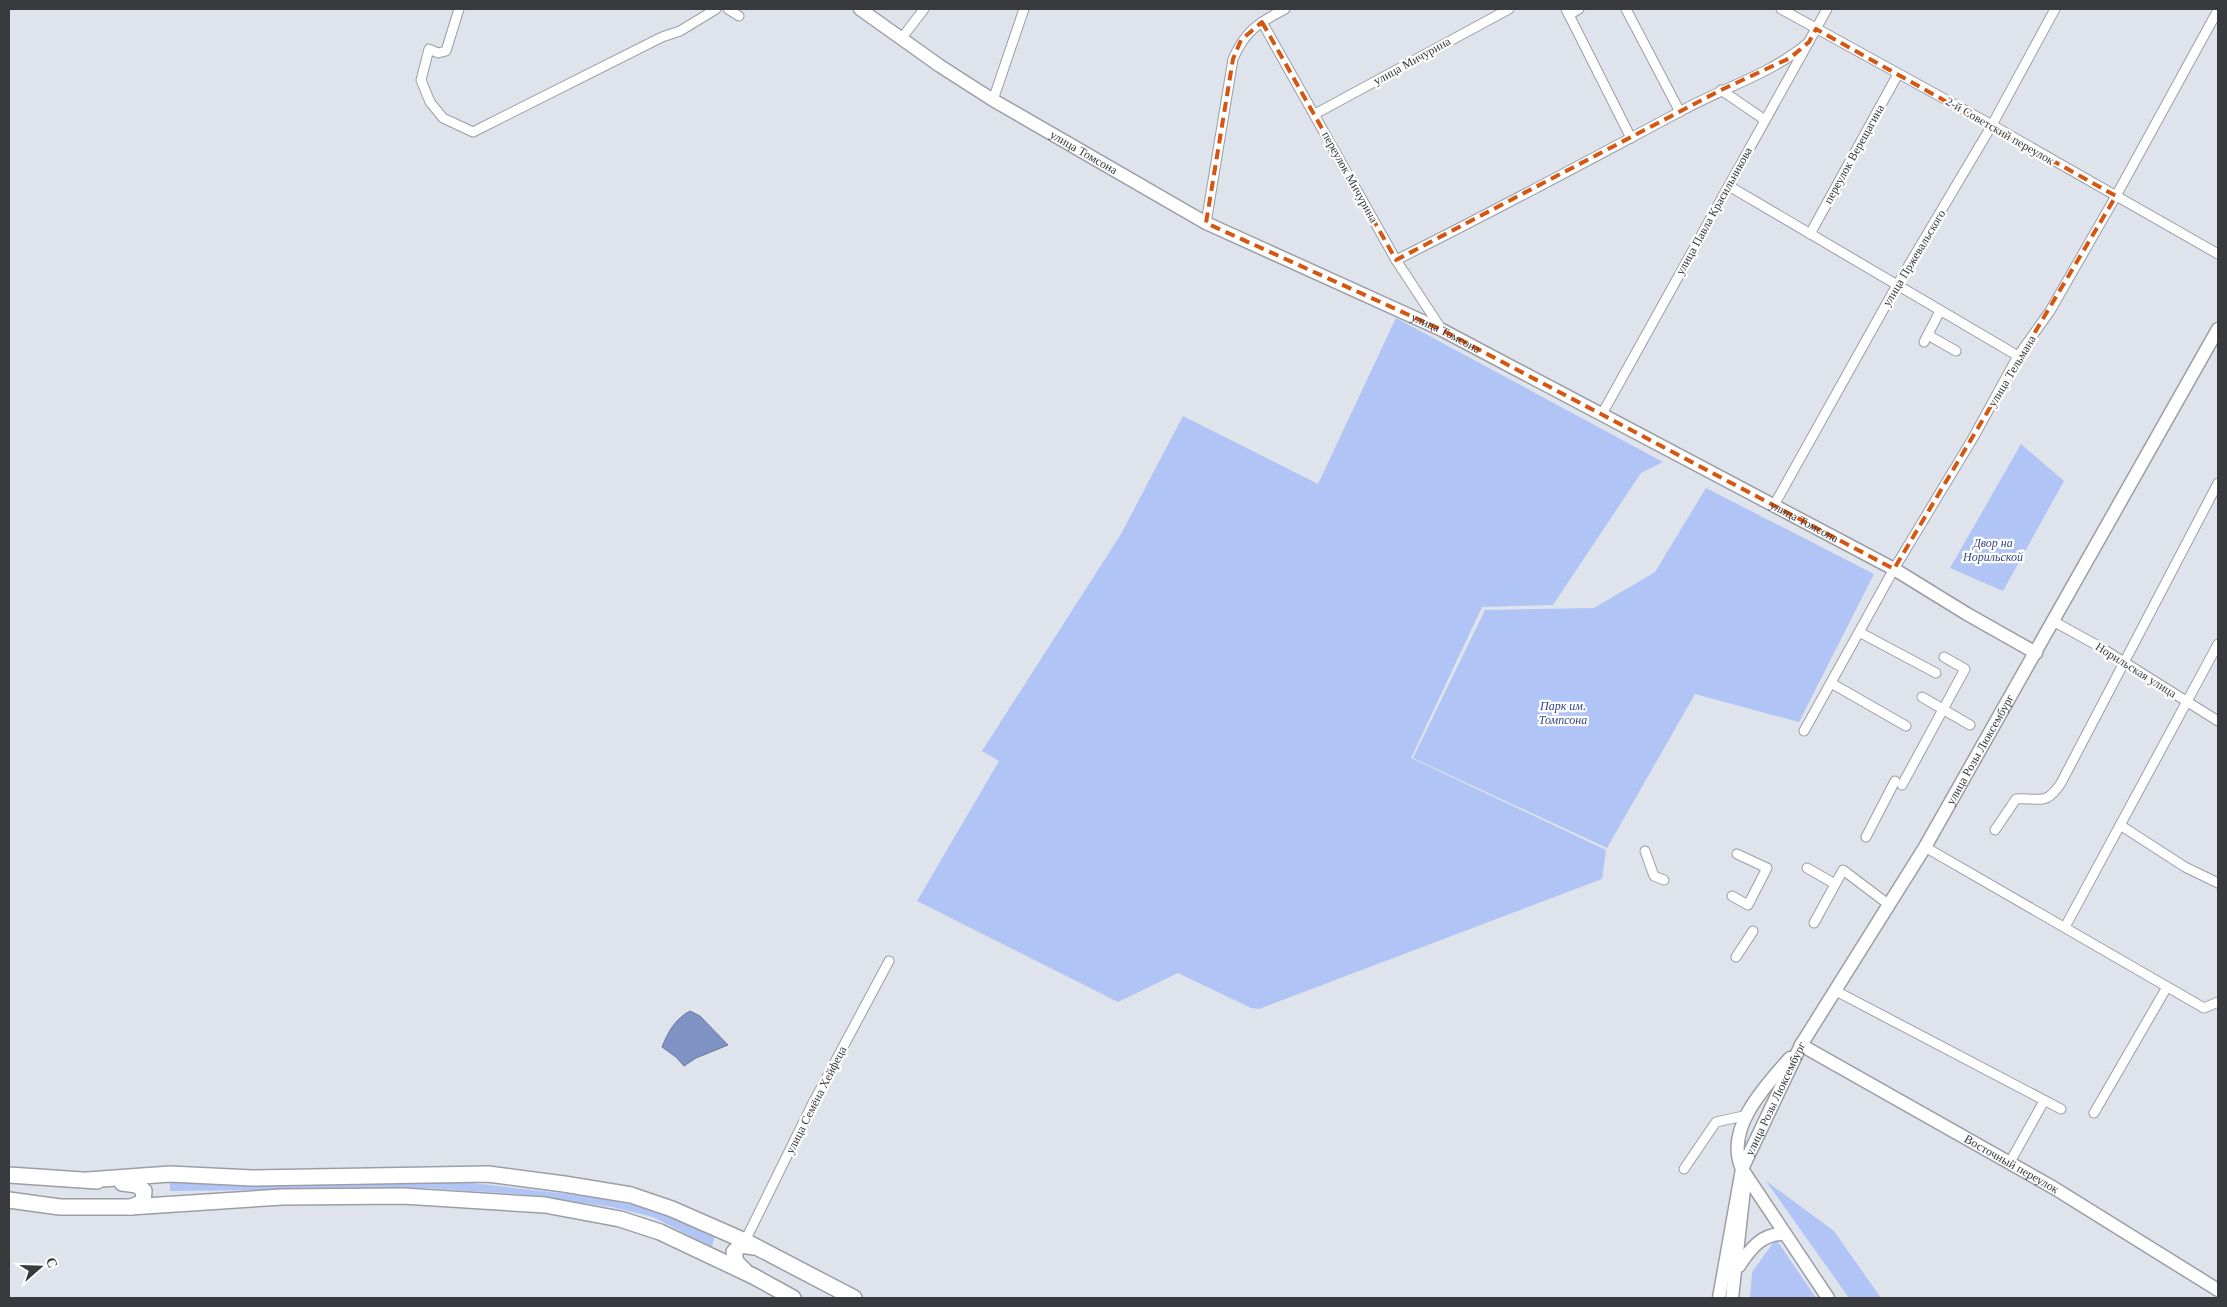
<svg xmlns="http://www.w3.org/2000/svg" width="2227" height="1307" font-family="'Times New Roman',serif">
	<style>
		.green { fill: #b1c4f6 }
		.water { fill: #7f92c4; stroke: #6a789c }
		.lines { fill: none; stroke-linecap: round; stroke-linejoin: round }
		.street-casing { stroke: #9b9ea6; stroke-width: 11 }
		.secondary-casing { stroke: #9b9ea6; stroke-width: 15 }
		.primary-casing { stroke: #9b9ea6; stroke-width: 18 }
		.street { stroke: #fff; stroke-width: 9 }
		.secondary { stroke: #fff; stroke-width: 12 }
		.primary { stroke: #fff; stroke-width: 15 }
		.marked { fill: none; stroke: #d65611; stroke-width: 4; stroke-dasharray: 10 6; stroke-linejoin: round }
		.labels { text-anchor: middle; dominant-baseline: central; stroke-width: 4.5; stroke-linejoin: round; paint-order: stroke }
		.street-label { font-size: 12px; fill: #393a3e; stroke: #fff }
		.park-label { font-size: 12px; font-style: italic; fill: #334686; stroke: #fff }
	</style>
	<rect width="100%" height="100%" fill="#dfe3eb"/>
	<g class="green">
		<polygon points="1396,318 1663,462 1641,473 1553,605 1482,607 1411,758 1606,850 1602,879 1259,1009 1251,1008 1178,973 1118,1002 917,901 999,761 982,751 1121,534 1183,416 1318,484"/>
		<polygon points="2021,444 2064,481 2003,591 1950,568"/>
		<polygon points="1706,488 1874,574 1799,722 1695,694 1607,848 1413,758 1485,610 1594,608 1655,572"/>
		<polygon points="170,1180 472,1183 585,1196 650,1208 715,1235 712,1247 653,1217 612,1207 517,1194 428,1188 170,1191"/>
		<polygon points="1766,1181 1834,1231 1881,1298 1849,1298"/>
		<polygon points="1776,1239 1816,1298 1750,1298 1752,1272"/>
	</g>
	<path class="water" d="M690,1011L700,1016L728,1045L696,1058L684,1066L676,1057L662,1047C668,1032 675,1019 690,1011Z"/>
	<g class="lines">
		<g class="street-casing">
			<g id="street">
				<polyline points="459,9 446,51 438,53 429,49 421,80 430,102 443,118 473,132 662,37 680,31 716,9"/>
				<polyline points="728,9 739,16"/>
				<polyline points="1566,9 1631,138"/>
				<polyline points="1626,9 1680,112"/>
				<polyline points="1781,9 1992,125 2218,254"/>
				<polyline points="1569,15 1579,9"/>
				<polyline points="1262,22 1396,260 1442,330"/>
				<polyline points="901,39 924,9"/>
				<polyline points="1721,90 1765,120"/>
				<polyline points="993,100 1024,9"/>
				<polyline points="1315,114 1509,9"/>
				<polyline points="1729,186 2018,356"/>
				<path d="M1206,223L1233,59C1245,31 1258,23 1285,9"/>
				<polyline points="1810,234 1898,74"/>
				<path d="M1396,260C1493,212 1587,161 1683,110C1725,87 1773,73 1809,42"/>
				<polyline points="1928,335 1956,351"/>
				<polyline points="1924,342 1940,311"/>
				<polyline points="1602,414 1827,9"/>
				<polyline points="1773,507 1897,285 1992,125 2055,9"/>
				<polyline points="2053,621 2100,647 2218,721"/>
				<polyline points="1859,632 1936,673"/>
				<polyline points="1831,683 1906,726"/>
				<polyline points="1922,697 1970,725"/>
				<polyline points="1804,731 1894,569 1973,438 2018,356 2050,311 2116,196 2218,10"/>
				<polyline points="1902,785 1965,669 1944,657"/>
				<polyline points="2120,825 2185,867 2218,883"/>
				<path d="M1995,830L2016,799C2040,797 2045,807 2061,783L2218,483"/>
				<polyline points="1866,837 1895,781"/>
				<polyline points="1925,847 2204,1008 2218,1002"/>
				<polyline points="1645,851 1654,876 1664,880"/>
				<polyline points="1807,868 1835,884"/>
				<polyline points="1732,896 1748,905 1767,868 1737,854"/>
				<polyline points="1814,923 1843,870 1888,904"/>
				<polyline points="2065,927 2218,644"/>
				<polyline points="1736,957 1753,931"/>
				<polyline points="1834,990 2061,1109"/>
				<polyline points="2094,1113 2167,987"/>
				<polyline points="2010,1162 2044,1101"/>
				<polyline points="1684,1169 1716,1122 1748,1115"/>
				<polyline points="745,1241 813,1103 889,961"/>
			</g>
		</g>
		<g class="secondary-casing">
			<g id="secondary">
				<path id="s1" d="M860,9L940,66L993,100L1206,223L1442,330L1894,569L1967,614L2036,653"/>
				<path id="s2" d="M1801,1045L2054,1188L2218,1290"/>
				<path d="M1790,1058C1765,1086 1724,1129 1742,1169L1828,1298"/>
				<path d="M1739,1266C1750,1249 1762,1233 1785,1234"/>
				<path id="s3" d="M1719,1298L1742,1169L1801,1045L1925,847L2218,329"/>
				<polyline points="1732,1298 1744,1189"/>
			</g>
		</g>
		<g class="primary-casing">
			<g id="primary">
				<polyline points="9,1175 97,1181"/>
				<polyline points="88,1180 170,1174 252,1178 488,1174 564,1184 631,1195 672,1209 745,1241 854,1298"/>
				<polyline points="122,1183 137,1185 144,1191 143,1202 131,1207"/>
				<polyline points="9,1200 60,1207 130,1207 282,1197 403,1196 545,1205 620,1219 660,1232 753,1276 793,1298"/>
				<polyline points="745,1271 736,1262 734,1252 741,1245 754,1247"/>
			</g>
		</g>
		<use href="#street" class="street"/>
		<use href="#secondary" class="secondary"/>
		<use href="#primary" class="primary"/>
	</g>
	<path class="marked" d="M1262,22L1396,260L1721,90L1790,58L1809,42L1816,29L2116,196L1894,569L1442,330L1206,223L1233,59L1241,40Z"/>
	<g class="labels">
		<g class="street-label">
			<text transform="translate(1412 61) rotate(-29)">улица Мичурина</text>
			<text transform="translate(2000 131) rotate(30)">2-й Советский переулок</text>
			<text stroke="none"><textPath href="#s1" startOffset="266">улица Томсона</textPath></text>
			<text transform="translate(1854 154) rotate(-61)">переулок Верещагина</text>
			<text transform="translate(1350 177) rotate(61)">переулок Мичурина</text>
			<text transform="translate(1714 211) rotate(-61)">улица Павла Красильникова</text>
			<text transform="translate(1914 258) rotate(-59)">улица Пржевальского</text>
			<text stroke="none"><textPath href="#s1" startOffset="671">улица Томсона</textPath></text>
			<text transform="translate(2012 371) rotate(-59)">улица Тельмана</text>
			<text stroke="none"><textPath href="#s1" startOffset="1076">улица Томсона</textPath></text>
			<text transform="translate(2136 670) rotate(32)">Норильская улица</text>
			<text stroke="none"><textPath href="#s3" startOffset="614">улица Розы Люксембург</textPath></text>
			<text stroke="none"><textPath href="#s3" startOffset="209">улица Розы Люксембург</textPath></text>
			<text transform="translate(816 1100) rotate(-63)">улица Семёна Хейфеца</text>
			<text stroke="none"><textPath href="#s2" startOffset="242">Восточный переулок</textPath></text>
		</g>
		<g class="park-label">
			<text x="1993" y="543">Двор на<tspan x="1993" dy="14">Норильской</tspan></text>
			<text x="1563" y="706">Парк им.<tspan x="1563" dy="14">Томпсона</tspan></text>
		</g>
	</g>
	<rect width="2227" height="1307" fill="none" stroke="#393a3e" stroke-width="20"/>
	<g transform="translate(40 1267) rotate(70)" stroke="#ffffff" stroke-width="4" paint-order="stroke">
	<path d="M0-4L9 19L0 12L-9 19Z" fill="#393a3e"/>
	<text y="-8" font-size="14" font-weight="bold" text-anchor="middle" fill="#393a3e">С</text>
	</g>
</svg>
